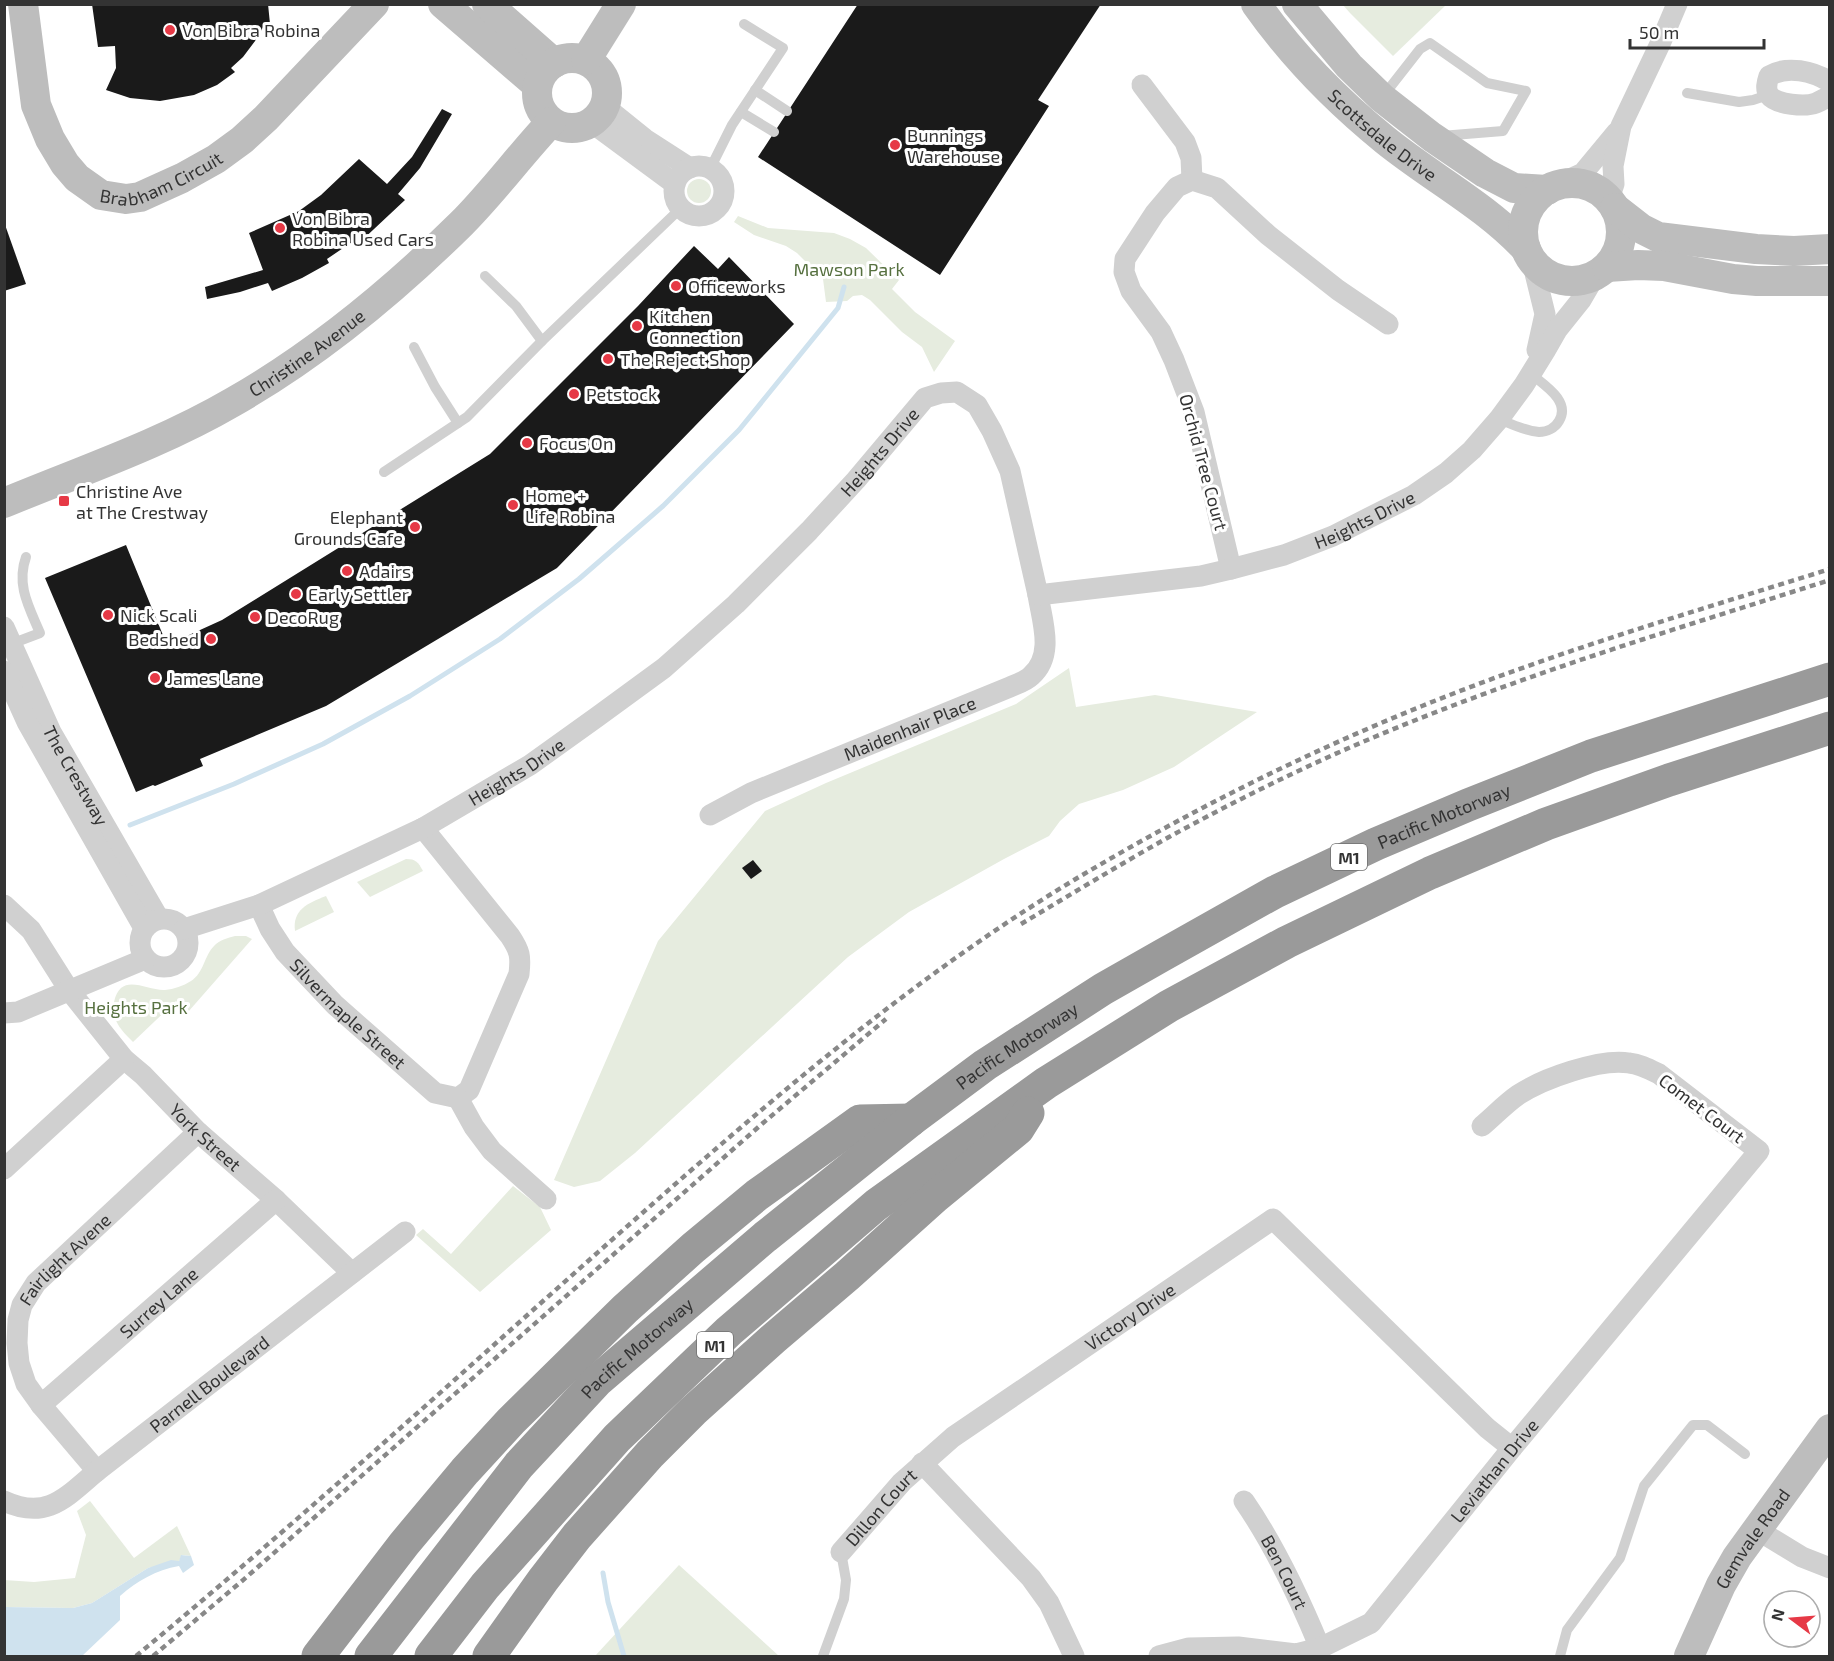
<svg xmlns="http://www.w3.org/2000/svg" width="1834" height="1661" font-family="'Exo 2',sans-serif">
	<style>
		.green { fill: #e6ecdf }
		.water { fill: #cfe2ee }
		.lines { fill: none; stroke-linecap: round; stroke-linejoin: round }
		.stream { stroke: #cfe2ee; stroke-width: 5 }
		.building { fill: #1a1a1a }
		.lane { stroke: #d0d0d0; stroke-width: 10 }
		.street { stroke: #d0d0d0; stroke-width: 21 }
		.secondary { stroke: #bdbdbd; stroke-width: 30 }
		.highway { stroke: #9a9a9a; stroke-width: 33 }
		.rail { stroke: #888; stroke-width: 4.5; stroke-dasharray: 6 4.5; stroke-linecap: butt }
		.poi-dot { fill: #e63946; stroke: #fff; stroke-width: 2 }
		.labels { text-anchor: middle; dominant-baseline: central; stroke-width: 6; stroke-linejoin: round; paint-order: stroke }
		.shield { fill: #fff; stroke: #707070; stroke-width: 1.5 }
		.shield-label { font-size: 16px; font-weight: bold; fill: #333 }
		.poi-label { font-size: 18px; fill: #333; stroke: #fff; text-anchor: start }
		.street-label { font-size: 18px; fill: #333; stroke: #fff }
		.park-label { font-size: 18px; fill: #56703f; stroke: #fff }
	</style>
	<rect width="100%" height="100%" fill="#fff"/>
	<g class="green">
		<polygon points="1343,5 1446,5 1393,56 1350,13"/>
		<circle cx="699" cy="191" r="12"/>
		<polygon points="738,216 768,228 834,233 850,239 866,248 899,280 892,289 915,312 955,341 934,372 922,347 902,332 870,300 862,295 853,296 847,301 826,302 823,279 797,253 786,246 754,235 734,222"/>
		<polygon points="1069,668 1076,707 1155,695 1257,712 1174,767 1123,790 1079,804 1060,821 1049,836 1004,859 909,912 848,957 635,1153 600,1181 574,1187 554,1180 658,941 765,811 826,783 1016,704"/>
		<path d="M406,859C416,859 418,862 423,871L370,897L357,882Z"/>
		<path d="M326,896L334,912L295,931C292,910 308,903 326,896Z"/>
		<path d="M235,936H246L252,939L188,1012L176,1001L133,1042C121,1030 111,1020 114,1002C121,971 146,991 165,990C174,989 183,986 191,981C204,973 204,956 214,946C219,940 228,938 235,936Z"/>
		<polygon points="513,1186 540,1207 551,1230 480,1292 416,1235 423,1229 451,1254"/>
		<polygon points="90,1501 134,1558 177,1526 191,1556 182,1555 179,1561 148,1568 92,1603 73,1608 5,1607 4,1580 34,1582 75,1578 86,1535 77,1511"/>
		<polygon points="679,1565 779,1656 595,1656"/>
	</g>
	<path class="water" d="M181,1555L191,1556L194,1565L183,1573L179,1566C156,1570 137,1581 120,1596V1620L82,1656H5V1607L73,1608L92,1603L148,1568L171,1560L179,1561Z"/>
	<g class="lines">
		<g class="stream">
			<polyline points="130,825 234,784 323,744 410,696 500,639 579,579 663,506 739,430 838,308 844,287"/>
			<polyline points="603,1573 608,1602 624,1656"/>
		</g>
	</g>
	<g class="building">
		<polygon points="92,4 268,4 270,24 265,23 258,37 243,57 231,68 235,72 217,85 194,95 160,101 130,98 106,90 116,68 115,46 98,47"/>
		<polygon points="858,4 1101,4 1038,100 1049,106 940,275 758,157"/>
		<polygon points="442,109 452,114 420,168 398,194 405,200 358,244 355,240 327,259 329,263 302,278 272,291 268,283 240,292 207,299 205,287 263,270 249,233 299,211 321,195 359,159 387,184 412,157"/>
		<polygon points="4,222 26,284 4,291"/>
		<polygon points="694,246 718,269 729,257 794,324 557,568 326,706 200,759 203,766 155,786 153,785 136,792 45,578 126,545 167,645 222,620 490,454 638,306"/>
		<polygon points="753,860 762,871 751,879 742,868"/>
	</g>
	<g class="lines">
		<g class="lane">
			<polyline points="755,90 787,111"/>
			<polyline points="1687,93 1739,102 1753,100 1768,95"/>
			<polyline points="1384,95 1420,49 1430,43 1487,83 1526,91 1503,131 1441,136"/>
			<polyline points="741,112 774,132"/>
			<polyline points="710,169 732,125 783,48 744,24"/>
			<polyline points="485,276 516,306 542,341"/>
			<polyline points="414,347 435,387 458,423"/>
			<path d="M1499,419C1511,424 1525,431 1539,432C1547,432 1555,428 1559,421C1571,401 1544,385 1531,374"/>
			<polyline points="384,472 467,417 542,341 681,208"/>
			<path d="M11,644L40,633C29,607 16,585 26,557"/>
			<polyline points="823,1656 844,1599 846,1580 841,1552"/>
			<polyline points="1560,1656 1567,1630 1620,1558 1644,1486 1693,1425 1707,1425 1745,1454"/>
		</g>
		<g class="street">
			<path d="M1830,82C1813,71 1787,65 1769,76C1767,82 1765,89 1769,95C1776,105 1806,107 1816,103C1821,101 1825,98 1830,96"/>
			<polyline points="1142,85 1185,142 1191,158 1192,180"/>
			<polyline points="604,106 645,139 690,168"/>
			<polyline points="591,122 675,184"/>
			<circle cx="699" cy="191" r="25"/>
			<polyline points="1559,184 1583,173 1617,132"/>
			<polyline points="1609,199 1614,184 1613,166 1621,126 1660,44 1677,4"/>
			<polyline points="1532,261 1545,314 1537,350"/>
			<polyline points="1231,569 1194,412 1174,360 1161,332 1131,291 1124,272 1125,259 1155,213 1177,187 1192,180 1217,188 1268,235 1338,290 1388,324"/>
			<path id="s1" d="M4,627L51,732L159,919"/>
			<polyline points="4,671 27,722 144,928"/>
			<path id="s2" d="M710,815L751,793L1010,687C1017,684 1026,681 1031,676C1055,655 1042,621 1038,595"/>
			<path id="s3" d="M4,905L31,930L69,990L124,1059L143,1075L198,1132L276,1200L352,1273"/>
			<path id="s4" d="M259,905L270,929L285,952L335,1005L435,1093L458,1098L469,1090L519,974C521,956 520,951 510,936L423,828"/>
			<circle cx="164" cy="943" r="24"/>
			<path id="s5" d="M184,929L259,905L423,828L530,765L597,717L664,668L736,604L809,531L856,480L925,398L941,393L957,392L977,405L992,431L1010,471L1038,595L1201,576L1231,569L1284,555L1333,536L1414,495L1446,473L1472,450L1499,419L1524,385L1545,351L1557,330L1581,300L1595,276"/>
			<polyline points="4,1013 18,1012 145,959"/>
			<polyline points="458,1098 474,1127 492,1151 546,1199"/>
			<polyline points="4,1169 124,1059"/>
			<path id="s6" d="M41,1405L276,1200"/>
			<polyline points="922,1463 1031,1578 1049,1603 1074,1656"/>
			<path id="s7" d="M97,1471L41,1405L26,1384L19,1363L17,1343L18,1320L22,1305L36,1283L198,1132"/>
			<path id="s8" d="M4,1501C47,1521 66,1497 97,1471L405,1232"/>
			<path id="s9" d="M1244,1501C1275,1546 1299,1597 1320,1648"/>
			<polyline points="1756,1529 1802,1557 1830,1568"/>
			<path id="s10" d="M841,1552L902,1482L953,1437L1273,1219L1487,1428L1512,1448"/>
			<path id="s11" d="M1159,1656L1189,1648L1238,1647L1296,1654L1320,1648L1371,1623L1512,1448L1759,1151L1659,1074C1649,1069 1640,1064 1629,1063C1600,1058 1542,1079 1518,1095C1505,1104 1494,1116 1482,1126"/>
		</g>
		<g class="secondary">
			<path id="s12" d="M23,4L36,105L50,139L65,164L77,178L101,195L126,199L140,197L182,178L216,159L242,140L266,118L374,4"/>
			<polyline points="443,4 537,85"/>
			<polyline points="487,4 554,63"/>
			<path id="s13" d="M1256,4C1292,55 1337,101 1385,140C1432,178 1485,205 1526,249"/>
			<polyline points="1297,4 1349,66 1382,98 1432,137 1485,173 1514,188 1547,190"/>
			<circle cx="572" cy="93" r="35"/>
			<polyline points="586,60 621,4"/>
			<circle cx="1572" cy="232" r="49"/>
			<polyline points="1615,208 1642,229 1658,237 1756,249 1794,251 1830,249"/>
			<polyline points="1607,267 1638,265 1664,266 1733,279 1757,281 1830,281"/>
			<path id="s14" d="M4,503C81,471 161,444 233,402C317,354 392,292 461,224C493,192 520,155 551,122"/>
			<path id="s15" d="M1689,1656L1721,1585L1737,1557L1830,1429"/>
		</g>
		<g class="highway">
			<polyline points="318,1656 404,1544 465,1471 511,1421 625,1309 693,1248 757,1195 860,1121 911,1120"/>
			<path id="s16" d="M371,1656L519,1465L597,1381L765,1237L911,1120L985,1065L1103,989L1161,956L1275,892L1376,844L1468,805L1591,756L1830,679"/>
			<polyline points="431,1656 485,1586 617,1438 729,1331 876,1205 1046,1083 1169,1006 1287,942 1430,873 1546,824 1669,780 1830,728"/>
			<polyline points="489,1656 543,1580 577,1536 650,1454 693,1411 773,1339 847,1276 935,1197 1018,1129 1028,1113"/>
		</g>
		<g class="rail">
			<path d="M1021,924C1070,895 1119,865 1169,837C1235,801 1303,767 1372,738C1521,675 1676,629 1830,580"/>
			<path d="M136,1656C299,1521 456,1378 614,1238C760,1109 907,981 1074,880C1186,813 1301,755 1422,706C1555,652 1693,612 1830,569"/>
			<polyline points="153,1656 242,1581 763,1123 886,1019"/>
		</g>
	</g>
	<g class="poi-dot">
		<circle cx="170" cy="30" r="6"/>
		<circle cx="895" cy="145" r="6"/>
		<circle cx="280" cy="228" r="6"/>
		<circle cx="676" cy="286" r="6"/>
		<circle cx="637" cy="326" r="6"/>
		<circle cx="608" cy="359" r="6"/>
		<circle cx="574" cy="394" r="6"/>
		<circle cx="527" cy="443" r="6"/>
		<rect x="58" y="495" width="12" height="12" rx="3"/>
		<circle cx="513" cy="505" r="6"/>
		<circle cx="415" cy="527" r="6"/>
		<circle cx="347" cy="571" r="6"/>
		<circle cx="296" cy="594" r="6"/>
		<circle cx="108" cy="615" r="6"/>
		<circle cx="255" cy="617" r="6"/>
		<circle cx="211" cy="639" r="6"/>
		<circle cx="155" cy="678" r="6"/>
	</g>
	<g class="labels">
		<g class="shield">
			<rect x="1331" y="844" width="36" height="26" rx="4.5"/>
			<rect x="697" y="1332" width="36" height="26" rx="4.5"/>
		</g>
		<g class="shield-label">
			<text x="1349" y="857">M1</text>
			<text x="715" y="1345">M1</text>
		</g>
		<g class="poi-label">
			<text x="182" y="30">Von Bibra Robina</text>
			<text x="907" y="135">Bunnings<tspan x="907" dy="21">Warehouse</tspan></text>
			<text x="292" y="218">Von Bibra<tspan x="292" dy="21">Robina Used Cars</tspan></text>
			<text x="688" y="286">Officeworks</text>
			<text x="649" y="316">Kitchen<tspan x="649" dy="21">Connection</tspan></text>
			<text x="620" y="359">The Reject Shop</text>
			<text x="586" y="394">Petstock</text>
			<text x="539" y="443">Focus On</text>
			<text x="76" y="491">Christine Ave<tspan x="76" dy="21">at The Crestway</tspan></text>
			<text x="525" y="495">Home +<tspan x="525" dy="21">Life Robina</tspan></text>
			<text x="403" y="517" text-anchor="end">Elephant<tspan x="403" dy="21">Grounds Cafe</tspan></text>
			<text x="359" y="571">Adairs</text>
			<text x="308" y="594">Early Settler</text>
			<text x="120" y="615">Nick Scali</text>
			<text x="267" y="617">DecoRug</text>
			<text x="199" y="639" text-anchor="end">Bedshed</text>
			<text x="167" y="678">James Lane</text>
		</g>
		<g class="street-label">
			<text stroke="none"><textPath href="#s13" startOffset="183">Scottsdale Drive</textPath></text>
			<text stroke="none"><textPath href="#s12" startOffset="280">Brabham Circuit</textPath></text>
			<text stroke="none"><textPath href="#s14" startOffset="339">Christine Avenue</textPath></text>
			<text stroke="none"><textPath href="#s5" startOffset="855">Heights Drive</textPath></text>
			<text transform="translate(1204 462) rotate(75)">Orchid Tree Court</text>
			<text stroke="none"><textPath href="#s5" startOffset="1521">Heights Drive</textPath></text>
			<text stroke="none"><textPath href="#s2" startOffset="218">Maidenhair Place</textPath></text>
			<text stroke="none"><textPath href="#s5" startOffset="369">Heights Drive</textPath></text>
			<text stroke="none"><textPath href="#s1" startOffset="165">The Crestway</textPath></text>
			<text stroke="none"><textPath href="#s16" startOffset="1380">Pacific Motorway</textPath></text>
			<text stroke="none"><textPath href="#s4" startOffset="142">Silvermaple Street</textPath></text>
			<text stroke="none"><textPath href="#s16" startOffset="894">Pacific Motorway</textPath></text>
			<text transform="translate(1702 1108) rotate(37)">Comet Court</text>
			<text stroke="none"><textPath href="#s3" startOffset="309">York Street</textPath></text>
			<text stroke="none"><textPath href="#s7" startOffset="256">Fairlight Avene</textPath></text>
			<text stroke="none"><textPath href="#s6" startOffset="156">Surrey Lane</textPath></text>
			<text stroke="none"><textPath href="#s10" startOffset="375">Victory Drive</textPath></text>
			<text stroke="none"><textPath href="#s16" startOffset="408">Pacific Motorway</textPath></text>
			<text stroke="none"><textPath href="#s8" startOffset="248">Parnell Boulevard</textPath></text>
			<text stroke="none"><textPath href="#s11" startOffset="416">Leviathan Drive</textPath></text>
			<text stroke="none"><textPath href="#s10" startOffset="60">Dillon Court</textPath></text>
			<text stroke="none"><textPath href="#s15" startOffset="134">Gemvale Road</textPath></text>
			<text stroke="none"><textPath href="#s9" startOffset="82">Ben Court</textPath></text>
		</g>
		<g class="park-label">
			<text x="849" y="269">Mawson Park</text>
			<text x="136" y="1007">Heights Park</text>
		</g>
	</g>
	<rect width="1834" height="1661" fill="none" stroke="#333333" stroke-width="12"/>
	<g transform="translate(1792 1619) rotate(286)"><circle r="28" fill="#ffffff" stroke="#adadad" stroke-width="1.5"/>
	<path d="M0-4.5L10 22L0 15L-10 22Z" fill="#e63946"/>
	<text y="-9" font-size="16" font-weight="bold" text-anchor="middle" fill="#333333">N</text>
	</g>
	<path d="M1630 39v9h134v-9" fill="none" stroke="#333333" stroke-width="3"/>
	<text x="1639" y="39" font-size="18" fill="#333333" stroke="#ffffff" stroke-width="4.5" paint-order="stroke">50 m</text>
</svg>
